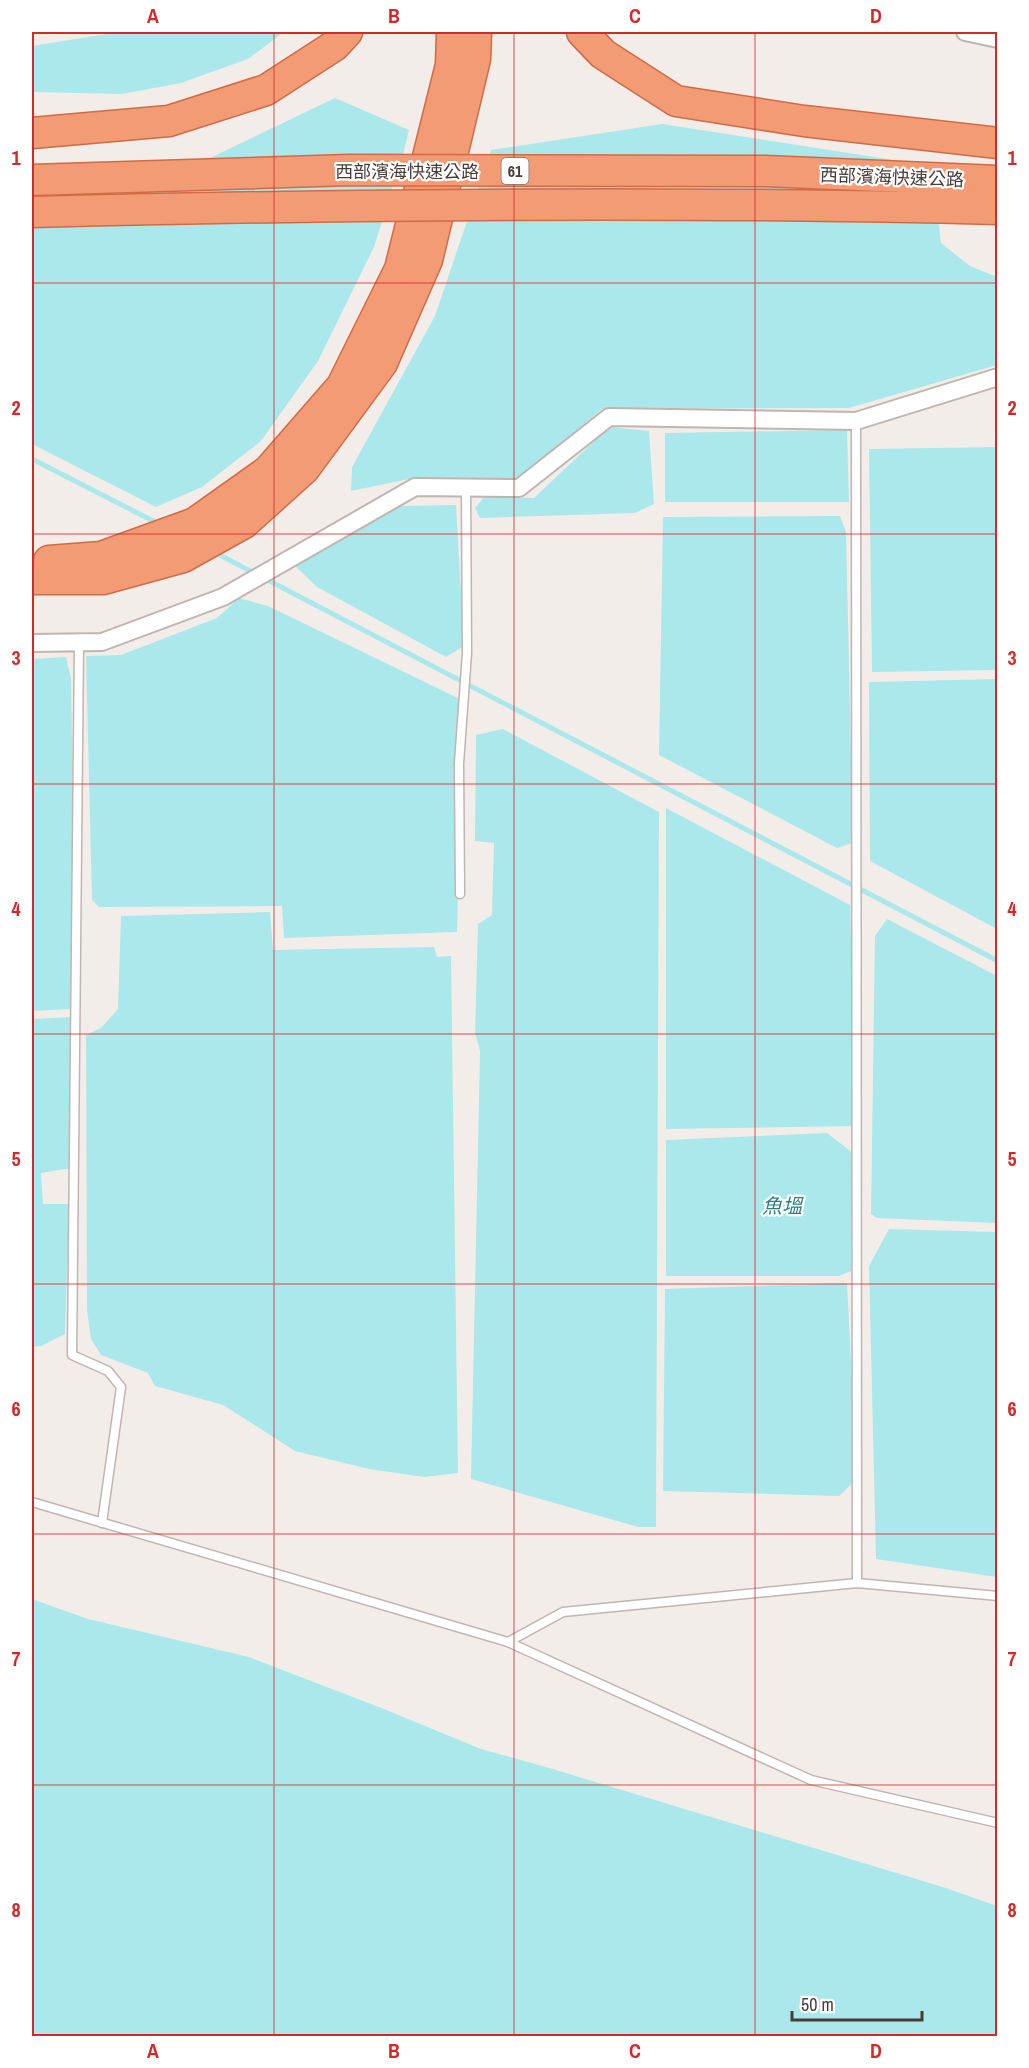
<svg xmlns="http://www.w3.org/2000/svg" width="1029" height="2068" font-family="'Archivo Narrow','Noto Sans TC',sans-serif">
	<style>
		.water { fill: #abe8eb }
		.lines { fill: none; stroke-linecap: round; stroke-linejoin: round }
		.stream { stroke: #abe8eb; stroke-width: 5 }
		.lane-casing { stroke: #c1b5b0; stroke-width: 11 }
		.street-casing { stroke: #c1b5b0; stroke-width: 20 }
		.highway-casing { stroke: #d16b46; stroke-width: 33 }
		.lane { stroke: #fff; stroke-width: 8 }
		.street { stroke: #fff; stroke-width: 16 }
		.highway { stroke: #f39b75; stroke-width: 30 }
		.highway-bridge-casing { stroke: #d16b46; stroke-width: 33; stroke-linecap: butt }
		.highway-bridge { stroke: #f39b75; stroke-width: 30 }
		.grid { fill: none; stroke: #d62828; stroke-width: 1.5; stroke-opacity: 0.55 }
		.labels { text-anchor: middle; dominant-baseline: central; stroke-width: 4.5; stroke-linejoin: round; paint-order: stroke }
		.shield { fill: #fff; stroke: #7e7674; stroke-width: 1.5 }
		.shield-label { font-size: 16px; font-weight: bold; fill: #473c38 }
		.street-label { font-size: 18px; fill: #473c38; stroke: #fff }
		.water-label { font-size: 20px; font-style: italic; fill: #2f7f84; stroke: #fff }
		.neatline { fill: none; stroke: #d62828; stroke-width: 2 }
		.grid-label { font-size: 20px; text-anchor: middle; font-weight: bold; fill: #d62828 }
	</style>
	<rect width="100%" height="100%" fill="#f3edea"/>
	<g class="water">
		<polygon points="119,32 284,32 248,59 181,83 122,94 32,92 32,46"/>
		<polygon points="335,98 409,130 403,155 374,247 318,361 261,441 202,487 156,507 32,444 32,196 212,157"/>
		<polygon points="662,124 932,166 941,243 970,266 997,277 997,365 849,408 602,409 516,481 409,479 351,491 352,467 435,316 491,150"/>
		<polygon points="609,427 649,431 654,504 635,513 480,518 475,508 485,496 534,498"/>
		<polygon points="847,430 849,502 665,502 665,433"/>
		<polygon points="997,447 997,670 872,672 869,449"/>
		<polygon points="456,505 464,646 446,657 317,587 292,563 401,506"/>
		<polygon points="840,516 846,532 853,843 837,848 659,755 663,517"/>
		<polygon points="239,598 268,606 464,701 457,932 284,938 282,906 99,907 92,900 86,656 121,655 217,618"/>
		<polygon points="66,657 71,678 76,992 71,1009 32,1011 32,659"/>
		<polygon points="997,679 998,679 997,929 870,861 869,682"/>
		<polygon points="503,729 659,812 656,1527 638,1527 471,1479 480,1051 475,1033 478,924 492,915 494,843 475,841 476,735"/>
		<polygon points="666,808 850,905 857,1126 666,1129"/>
		<polygon points="270,912 273,950 434,947 437,957 451,956 458,1473 424,1477 369,1469 295,1451 223,1405 155,1386 148,1373 101,1355 91,1339 87,1310 86,1035 101,1028 118,1009 121,916"/>
		<polygon points="887,919 997,976 997,1223 877,1218 871,1214 875,936"/>
		<polygon points="73,1017 71,1168 41,1173 43,1204 69,1204 65,1334 41,1346 32,1347 32,1019"/>
		<polygon points="827,1133 853,1153 851,1271 839,1276 666,1276 666,1140"/>
		<polygon points="889,1229 997,1232 997,1577 876,1559 869,1266"/>
		<polygon points="847,1283 857,1479 839,1496 663,1491 665,1289"/>
		<polygon points="32,1599 88,1619 249,1657 384,1709 481,1749 546,1767 946,1888 997,1906 997,2036 32,2036"/>
	</g>
	<g class="lines">
		<g class="stream">
			<polyline points="32,459 161,525"/>
			<polyline points="212,551 998,961"/>
		</g>
		<g class="lane-casing">
			<g id="lane">
				<polyline points="856,421 857,1583"/>
				<polyline points="79,643 72,1355 108,1371 121,1387 102,1523"/>
				<polyline points="460,894 459,763 467,653 466,488"/>
				<polyline points="32,1502 508,1642 811,1780 998,1823"/>
				<polyline points="508,1642 563,1612 857,1583 998,1596"/>
			</g>
		</g>
		<g class="street-casing">
			<g id="street">
				<polyline points="965,32 998,39"/>
				<polyline points="32,643 102,642 223,597 415,487 519,488 609,417 856,421 998,377"/>
			</g>
		</g>
		<g class="highway-casing">
			<g id="highway">
				<polyline points="582,32 603,54 676,101 804,121 998,143"/>
				<polyline points="32,133 169,121 266,90 334,46 347,32"/>
				<polyline points="49,561 101,557 195,523 268,471 342,386 400,269 451,65 452,32"/>
				<polyline points="32,579 103,579 183,557 244,523 304,469 382,363 427,260 475,59 476,32"/>
			</g>
		</g>
		<use href="#lane" class="lane"/>
		<use href="#street" class="street"/>
		<use href="#highway" class="highway"/>
		<g class="highway-bridge-casing">
			<g id="highway-bridge">
				<polyline points="32,180 350,170 765,171 998,181"/>
				<path d="M32,212C353,204 676,201 998,209"/>
			</g>
		</g>
		<use href="#highway-bridge" class="highway-bridge"/>
	</g>
	<path class="grid" d="M274,32V2036M514,32V2036M755,32V2036M32,283H998M32,534H998M32,784H998M32,1034H998M32,1284H998M32,1534H998M32,1785H998"/>
	<g class="labels">
		<rect class="shield" x="501.5" y="158" width="27" height="26" rx="4.5"/>
		<g class="shield-label">
			<text x="515" y="171">61</text>
		</g>
		<g class="street-label">
			<text x="407" y="171">西部濱海快速公路</text>
			<text transform="translate(892 177) rotate(2)">西部濱海快速公路</text>
		</g>
		<g class="water-label">
			<text x="782" y="1205">魚塭</text>
		</g>
	</g>
	<rect width="1029" height="2068" fill="none" stroke="#ffffff" stroke-width="66"/>
	<path d="M792 2011v9h130v-9" fill="none" stroke="#473c38" stroke-width="3"/>
	<text x="801" y="2011" font-size="18" fill="#473c38" stroke="#ffffff" stroke-width="4.5" paint-order="stroke">50 m</text>
	<rect x="33" y="33" width="963" height="2002" class="neatline"/>
	<g class="grid-label">
		<text x="153" y="23">A</text>
		<text x="394" y="23">B</text>
		<text x="635" y="23">C</text>
		<text x="876" y="23">D</text>
		<text x="16" y="165">1</text>
		<text x="1012" y="165">1</text>
		<text x="16" y="415">2</text>
		<text x="1012" y="415">2</text>
		<text x="16" y="665">3</text>
		<text x="1012" y="665">3</text>
		<text x="16" y="916">4</text>
		<text x="1012" y="916">4</text>
		<text x="16" y="1166">5</text>
		<text x="1012" y="1166">5</text>
		<text x="16" y="1416">6</text>
		<text x="1012" y="1416">6</text>
		<text x="16" y="1666">7</text>
		<text x="1012" y="1666">7</text>
		<text x="16" y="1917">8</text>
		<text x="1012" y="1917">8</text>
		<text x="153" y="2058">A</text>
		<text x="394" y="2058">B</text>
		<text x="635" y="2058">C</text>
		<text x="876" y="2058">D</text>
	</g>
</svg>
